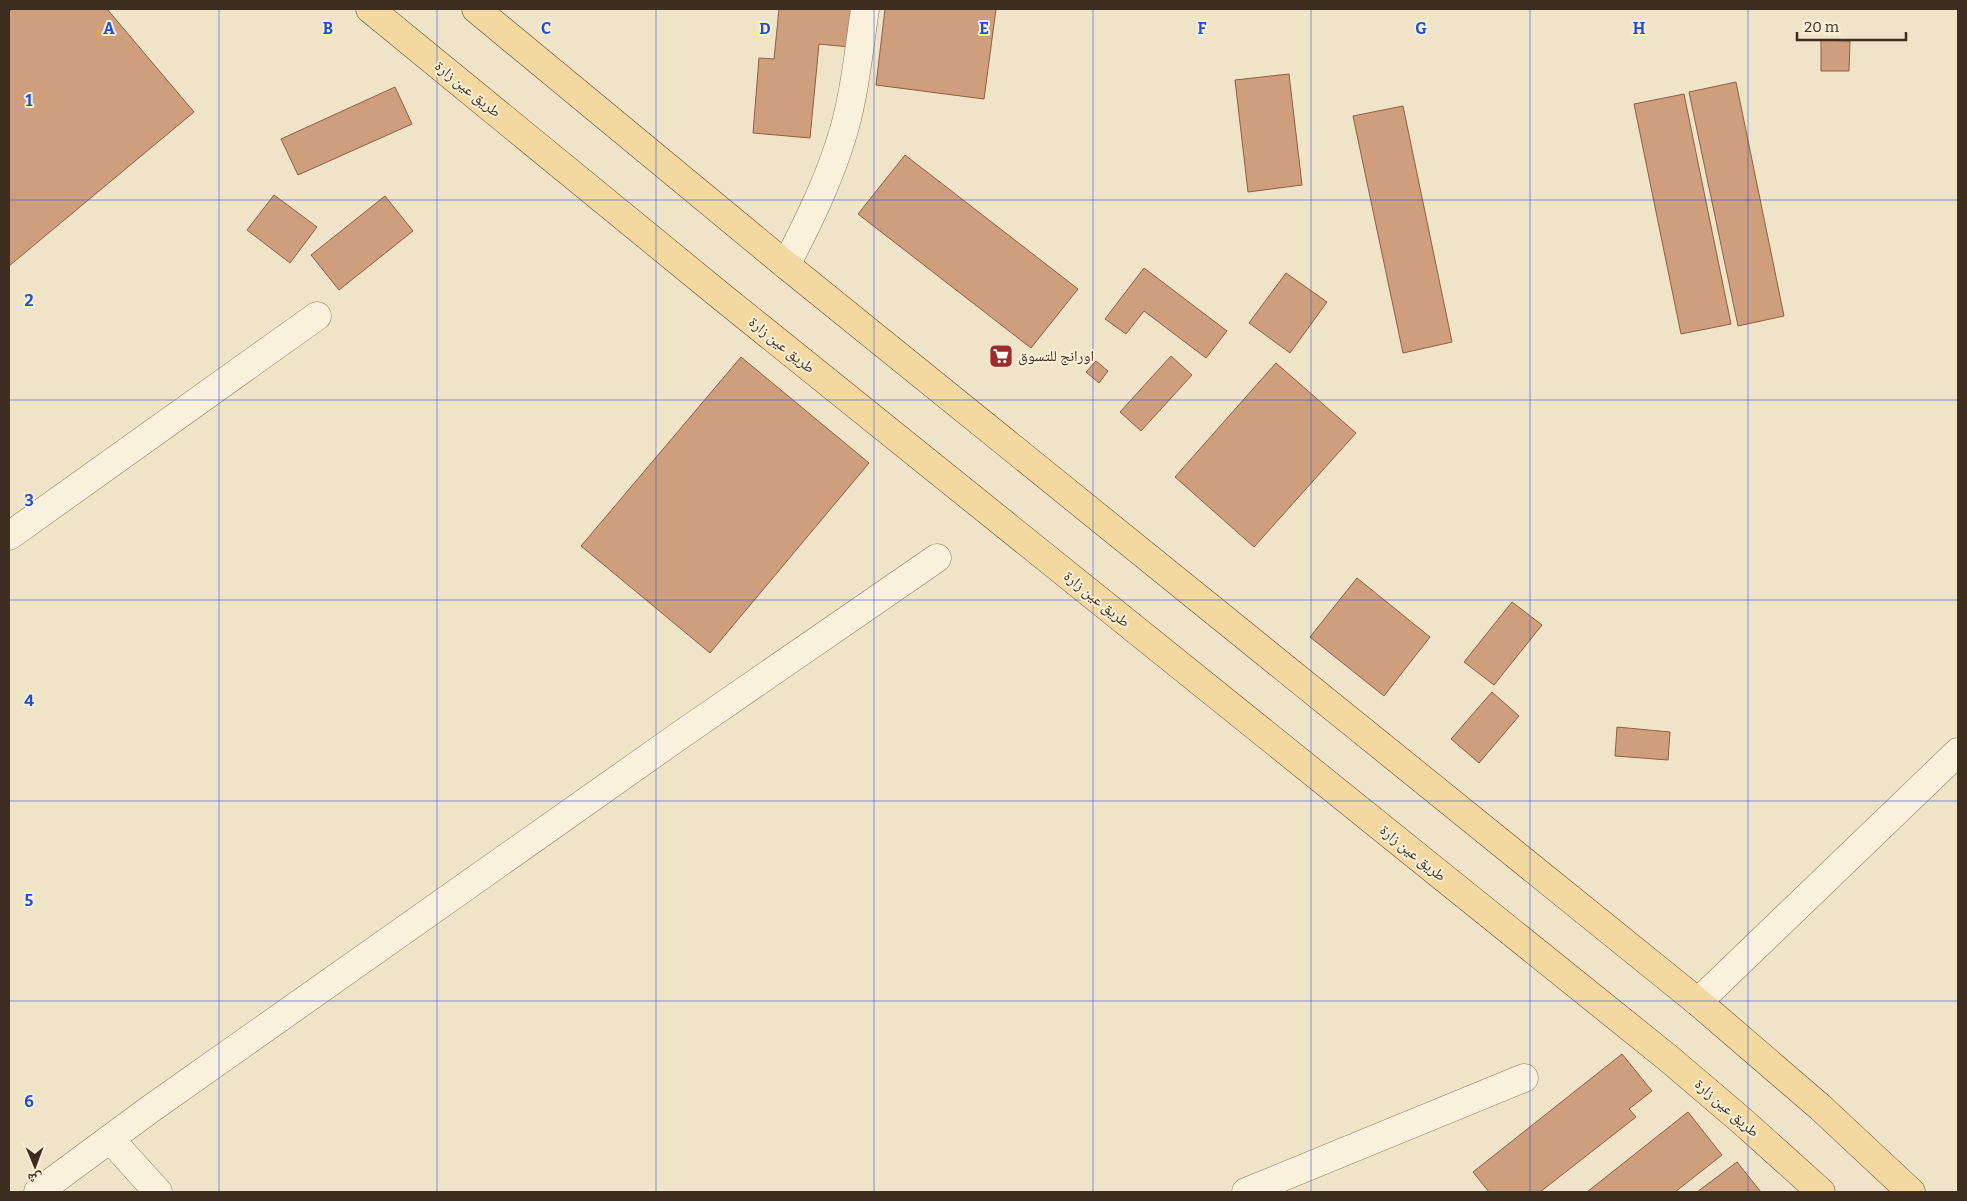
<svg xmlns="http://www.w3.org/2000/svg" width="1967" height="1201" font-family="Bitter,'Noto Naskh Arabic',serif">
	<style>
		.building { fill: #cf9f7d; stroke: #8d5f41 }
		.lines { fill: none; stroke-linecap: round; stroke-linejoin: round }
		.minor-casing { stroke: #8d765c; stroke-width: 29 }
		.major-casing { stroke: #5b4430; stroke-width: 29 }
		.minor { stroke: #faf1dc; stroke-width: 28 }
		.major { stroke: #f3d9a0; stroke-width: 28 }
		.grid { fill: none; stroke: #1d4ed8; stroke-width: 1; stroke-opacity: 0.55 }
		.labels { text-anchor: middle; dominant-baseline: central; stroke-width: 4; stroke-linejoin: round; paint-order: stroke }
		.street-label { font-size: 15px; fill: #3d2e20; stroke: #f7eed8 }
		.poi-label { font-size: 15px; fill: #3d2e20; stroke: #f7eed8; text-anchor: start }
		.grid-label { font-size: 16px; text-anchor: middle; font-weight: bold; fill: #1d4ed8; stroke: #f7eed8; stroke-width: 4; stroke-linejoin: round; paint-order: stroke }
	</style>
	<rect width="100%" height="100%" fill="#f0e4c8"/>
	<g class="building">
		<polygon points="12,9 107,9 194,112 9,266 9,12"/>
		<polygon points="779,9 853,9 849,47 819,44 810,138 753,133 759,58 774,59"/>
		<polygon points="885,9 996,9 984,99 876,85"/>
		<polygon points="1821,40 1850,41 1849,71 1821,71"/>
		<polygon points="1289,74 1302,185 1248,192 1235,80"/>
		<polygon points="1736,82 1784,316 1738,326 1689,92"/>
		<polygon points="395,87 412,124 298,175 281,139"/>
		<polygon points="1684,94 1731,324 1681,334 1634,104"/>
		<polygon points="1403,106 1452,342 1403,353 1353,116"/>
		<polygon points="905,155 1078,289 1031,348 858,214"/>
		<polygon points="274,195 317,227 290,263 247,230"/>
		<polygon points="385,196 413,231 339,290 311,255"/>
		<polygon points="1144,268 1227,331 1206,358 1144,311 1126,334 1105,319"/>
		<polygon points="1286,273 1327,302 1290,353 1249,323"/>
		<polygon points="1171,356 1192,375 1141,431 1120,412"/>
		<polygon points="741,357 869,463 710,653 581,546"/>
		<polygon points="1096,361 1108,371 1099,383 1086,372"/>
		<polygon points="1276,363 1356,433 1254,547 1175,477"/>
		<polygon points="1357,578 1430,637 1384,696 1310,637"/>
		<polygon points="1512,602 1542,625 1494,685 1464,662"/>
		<polygon points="1492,692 1519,716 1479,763 1451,739"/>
		<polygon points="1617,727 1670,732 1668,760 1615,756"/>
		<polygon points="1622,1054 1652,1091 1629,1109 1636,1117 1540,1192 1489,1192 1473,1172"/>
		<polygon points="1688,1112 1722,1155 1675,1192 1587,1192"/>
		<polygon points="1737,1162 1761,1192 1697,1192"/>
	</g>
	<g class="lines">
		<g class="minor-casing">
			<g id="minor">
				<path d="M786,265C809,221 830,178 844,130C855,91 859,49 865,9"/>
				<polyline points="9,536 317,316"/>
				<polyline points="1698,1002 1958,752"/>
				<polyline points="110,1139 158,1192"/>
				<polyline points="38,1192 149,1110 679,736 937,558"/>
				<polyline points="1246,1192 1524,1078"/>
			</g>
		</g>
		<g class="major-casing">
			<g id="major">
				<polyline points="370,9 722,297 1668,1058 1742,1121 1821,1192"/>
				<polyline points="476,9 786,265 1698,1002 1820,1107 1911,1192"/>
			</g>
		</g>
		<use href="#minor" class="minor"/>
		<use href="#major" class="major"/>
	</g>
	<path class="grid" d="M219,9V1192M437,9V1192M656,9V1192M874,9V1192M1093,9V1192M1311,9V1192M1530,9V1192M1748,9V1192M9,200H1958M9,400H1958M9,600H1958M9,801H1958M9,1001H1958"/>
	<defs>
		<g id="supermarket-square" transform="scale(1.25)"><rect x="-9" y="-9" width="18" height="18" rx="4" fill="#9e2a2b" stroke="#f7eed8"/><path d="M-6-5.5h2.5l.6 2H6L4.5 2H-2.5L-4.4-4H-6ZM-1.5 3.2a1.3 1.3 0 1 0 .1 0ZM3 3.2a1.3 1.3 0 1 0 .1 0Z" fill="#fff"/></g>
	</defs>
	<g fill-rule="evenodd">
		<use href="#supermarket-square" x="1001" y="356"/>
	</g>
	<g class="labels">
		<g class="street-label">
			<text transform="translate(468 89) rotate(39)">طريق عين زارة</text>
			<text transform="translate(782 345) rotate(39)">طريق عين زارة</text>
			<text transform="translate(1097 599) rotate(39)">طريق عين زارة</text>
			<text transform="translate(1413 853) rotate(39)">طريق عين زارة</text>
			<text transform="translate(1727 1108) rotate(41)">طريق عين زارة</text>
		</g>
		<g class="poi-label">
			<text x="1018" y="356">اورانج للتسوق</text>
		</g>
	</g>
	<g class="grid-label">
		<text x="109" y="34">A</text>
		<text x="328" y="34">B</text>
		<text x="546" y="34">C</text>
		<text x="765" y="34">D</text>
		<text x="984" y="34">E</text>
		<text x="1202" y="34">F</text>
		<text x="1421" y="34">G</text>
		<text x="1639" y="34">H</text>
		<text x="29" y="106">1</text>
		<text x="29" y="306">2</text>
		<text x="29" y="506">3</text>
		<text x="29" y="706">4</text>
		<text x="29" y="906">5</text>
		<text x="29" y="1107">6</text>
	</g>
	<rect width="1967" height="1201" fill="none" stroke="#3d2e20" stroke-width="20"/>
	<g transform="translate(35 1166) rotate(179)" stroke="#f7eed8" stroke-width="4" paint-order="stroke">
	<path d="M0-4L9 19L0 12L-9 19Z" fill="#3d2e20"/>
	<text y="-8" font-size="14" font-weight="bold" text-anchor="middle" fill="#3d2e20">ش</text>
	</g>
	<path d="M1797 32v8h109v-8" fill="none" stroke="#3d2e20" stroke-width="2.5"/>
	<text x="1804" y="32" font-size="15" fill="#3d2e20" stroke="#f7eed8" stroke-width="4" paint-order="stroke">20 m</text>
</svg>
